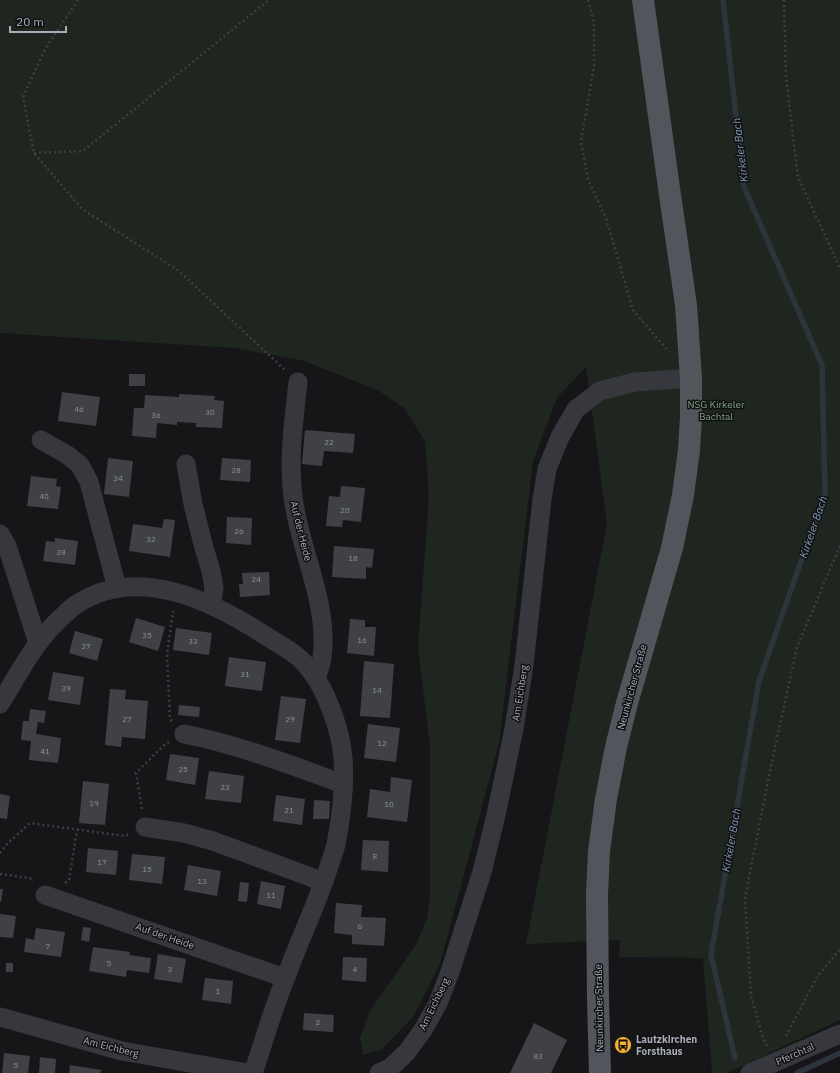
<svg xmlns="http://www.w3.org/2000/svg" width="840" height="1073" font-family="'IBM Plex Sans',sans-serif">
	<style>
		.green { fill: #1e261f }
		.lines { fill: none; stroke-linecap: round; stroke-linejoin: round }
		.stream { stroke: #2c353c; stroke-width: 5.5 }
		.building { fill: #404145 }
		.path { stroke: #3d3f44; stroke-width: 2.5; stroke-dasharray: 2 3; stroke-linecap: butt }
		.minor { stroke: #37383d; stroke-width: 19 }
		.major { stroke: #53555c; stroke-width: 22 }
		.labels { text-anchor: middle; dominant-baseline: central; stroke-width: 3; stroke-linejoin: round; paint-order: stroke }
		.number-label { font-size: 8px; fill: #8e929b }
		.park-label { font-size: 10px; fill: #7fa381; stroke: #111113 }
		.street-label { font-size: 10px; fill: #a8adb8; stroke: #111113 }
		.poi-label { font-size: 10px; font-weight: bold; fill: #a8adb8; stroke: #111113; text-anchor: start }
		.water-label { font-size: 11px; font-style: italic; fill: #7f9bb3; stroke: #111113 }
	</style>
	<rect width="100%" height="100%" fill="#161618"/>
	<polygon class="green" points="0,0 840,0 840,1020 727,1073 712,1073 703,958 619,957 620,940 526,944 607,524 586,367 557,398 533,461 499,743 440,964 413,1017 381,1050 363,1055 360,1038 370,1011 417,943 427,918 430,899 430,747 418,647 429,496 425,442 405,409 378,390 301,360 234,348 0,333"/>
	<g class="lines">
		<g class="stream">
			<polyline points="723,0 744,187 822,365 825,493 759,681 711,955 735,1058"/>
			<polyline points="797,1073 840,1053"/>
		</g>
	</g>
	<g class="building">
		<rect x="129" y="374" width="16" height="12"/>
		<polygon points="62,392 100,397 96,426 58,421"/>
		<polygon points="179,394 215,396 214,400 224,401 222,428 196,427 196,423 177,422 177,425 157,423 156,438 132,436 134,408 144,408 145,395 179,397"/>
		<polygon points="305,430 355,434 353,453 324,451 322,466 302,464"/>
		<polygon points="108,458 133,461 129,497 104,494"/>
		<polygon points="222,458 251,460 250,482 220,480"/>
		<polygon points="31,476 57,479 56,486 61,487 58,509 27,506"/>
		<polygon points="341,486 365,488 361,522 343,520 342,527 326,526 329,496 340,497"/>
		<polygon points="227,517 252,518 251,545 226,543"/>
		<polygon points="164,519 175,520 170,557 129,551 133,524 162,528"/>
		<polygon points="55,538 78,541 75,565 43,561 46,541 55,542"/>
		<polygon points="334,546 374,549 372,568 366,567 366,579 332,577"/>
		<polygon points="269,572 270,595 240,597 239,584 243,584 242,573"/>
		<polygon points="136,618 165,627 158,651 129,642"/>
		<polygon points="350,619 365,620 365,627 376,627 374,656 347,653"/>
		<polygon points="176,628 212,633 209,655 173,650"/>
		<polygon points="75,631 103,639 97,661 69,653"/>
		<polygon points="229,657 266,662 262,691 225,686"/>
		<polygon points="364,661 394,664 390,718 360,716"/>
		<polygon points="53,672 84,677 80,705 48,700"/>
		<polygon points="110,689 126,690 125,699 148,701 145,739 122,737 121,747 105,745"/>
		<polygon points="281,696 306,699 300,743 275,740"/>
		<polygon points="179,705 200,707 199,717 178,715"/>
		<polygon points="30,709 46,711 44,723 38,722 36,734 61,738 58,763 29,760 31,741 21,740 23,721 29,721"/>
		<polygon points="368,724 400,728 396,762 364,758"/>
		<polygon points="170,754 199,758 195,785 166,780"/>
		<polygon points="209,771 244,776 241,803 205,799"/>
		<polygon points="391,777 412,780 407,822 367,817 370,789 390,792"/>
		<polygon points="83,781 109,784 105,825 79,823"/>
		<polygon points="0,794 10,796 7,819 0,818"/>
		<polygon points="276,795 305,799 302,825 273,821"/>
		<polygon points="314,800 330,801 329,819 313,819"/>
		<polygon points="363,840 389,841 388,872 361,870"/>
		<polygon points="88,848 118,851 116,875 86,872"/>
		<polygon points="132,854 165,857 162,884 129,880"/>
		<polygon points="188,865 221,871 217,896 184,890"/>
		<polygon points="261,881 285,886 281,909 257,904"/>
		<polygon points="240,882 249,883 247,902 238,901"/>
		<polygon points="0,889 3,889 1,902 0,902"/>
		<polygon points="336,903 362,905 361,917 386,918 384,946 352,944 352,935 334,933"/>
		<polygon points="0,914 16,916 13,938 0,937"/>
		<polygon points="83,927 91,928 89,942 81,940"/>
		<polygon points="36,928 65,932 61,957 24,952 26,938 34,940"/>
		<polygon points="93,947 130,952 129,955 151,958 149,973 127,970 126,977 89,971"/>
		<polygon points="158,954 186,959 182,983 154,979"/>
		<polygon points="343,957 367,958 366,982 342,980"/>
		<rect x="6" y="963" width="7" height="9"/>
		<polygon points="205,978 233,981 231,1004 202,1000"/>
		<polygon points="304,1013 334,1015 333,1032 303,1030"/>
		<polygon points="534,1023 567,1040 551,1073 510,1073"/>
		<polygon points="4,1053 30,1056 28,1073 2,1073"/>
		<polygon points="40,1057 56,1059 55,1073 39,1073"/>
		<polygon points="70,1065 101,1070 100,1073 69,1073"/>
	</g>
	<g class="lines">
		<g class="path">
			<polyline points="78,0 45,49 23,97 34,153 82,209 179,271 285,370"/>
			<polyline points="588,0 594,23 594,67 581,141 588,179 607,221 633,310 669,352"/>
			<polyline points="784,0 786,78 798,177 840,268"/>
			<polyline points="34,153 83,151 269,0"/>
			<polyline points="172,721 170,719 167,654 173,611"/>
			<polyline points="142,809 136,773 163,746 169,742"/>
			<polyline points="0,853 7,844 30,823 125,836 130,834"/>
			<polyline points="0,874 30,878 33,882"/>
			<polyline points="65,883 69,880 77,830"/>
			<polyline points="786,1036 817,977 840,949"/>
			<polyline points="767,1046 762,1035 751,996 745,898 771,766 797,647 840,546"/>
		</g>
		<g class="minor">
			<path d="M298,382C294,420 288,459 293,497C300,552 329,602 322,658C321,665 318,672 316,678"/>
			<polyline points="41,440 66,454 80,465 89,482 117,588"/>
			<polyline points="186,464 193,504 203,544 211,571 214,588 211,605"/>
			<polyline points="0,534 7,546 38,643"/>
			<path d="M0,704C19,673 36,639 64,615C68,611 72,607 77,604C138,564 212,601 266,636C282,646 300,655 311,671C327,692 341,731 343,758C345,785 342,812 337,839C336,847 333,855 330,863C318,902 300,938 286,977C273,1008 264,1041 253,1073"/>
			<path d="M184,734C239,745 291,765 343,784"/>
			<polyline points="145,827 184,833 213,841 324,882"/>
			<polyline points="45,895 285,978"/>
			<polyline points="0,1017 122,1051 248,1073"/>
			<polyline points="379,1073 390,1068 407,1052 423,1030 438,1003 450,972 482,872 496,815 514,729 524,665 542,499 547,469 560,437 576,409 600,391 635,382 691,378"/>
			<polyline points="750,1073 840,1034"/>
		</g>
		<polyline class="major" points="600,1073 598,999 597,894 599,851 606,799 616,747 627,703 672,548 683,495 689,450 691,416 691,378 686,305 669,188 643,0"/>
	</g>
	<defs>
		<g id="bus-disc" transform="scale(0.9)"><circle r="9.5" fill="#f2b134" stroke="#111113"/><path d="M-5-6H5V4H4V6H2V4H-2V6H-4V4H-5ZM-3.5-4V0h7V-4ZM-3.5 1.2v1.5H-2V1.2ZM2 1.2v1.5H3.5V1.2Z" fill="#111"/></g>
	</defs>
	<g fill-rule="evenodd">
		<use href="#bus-disc" x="623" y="1045"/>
	</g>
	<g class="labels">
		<g class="number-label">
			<text x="79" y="409">46</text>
			<text x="210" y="412">30</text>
			<text x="156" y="415">36</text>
			<text x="329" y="442">22</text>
			<text x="236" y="470">28</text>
			<text x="118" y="478">34</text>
			<text x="44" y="496">40</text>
			<text x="345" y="510">20</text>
			<text x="239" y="531">26</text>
			<text x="151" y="539">32</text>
			<text x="61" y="552">38</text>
			<text x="353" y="558">18</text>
			<text x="256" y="579">24</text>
			<text x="147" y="635">35</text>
			<text x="362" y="640">16</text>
			<text x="193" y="641">33</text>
			<text x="86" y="646">37</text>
			<text x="245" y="674">31</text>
			<text x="66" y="688">39</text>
			<text x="377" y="690">14</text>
			<text x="127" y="719">27</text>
			<text x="290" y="719">29</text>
			<text x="382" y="743">12</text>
			<text x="45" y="751">41</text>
			<text x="183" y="769">25</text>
			<text x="225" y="787">23</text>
			<text x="94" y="803">19</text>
			<text x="389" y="804">10</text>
			<text x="289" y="810">21</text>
			<text x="375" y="856">8</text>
			<text x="102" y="862">17</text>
			<text x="147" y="869">15</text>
			<text x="202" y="881">13</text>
			<text x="271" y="895">11</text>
			<text x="360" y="926">6</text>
			<text x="48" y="946">7</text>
			<text x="109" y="963">5</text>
			<text x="170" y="969">3</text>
			<text x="355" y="969">4</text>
			<text x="218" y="991">1</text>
			<text x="318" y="1022">2</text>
			<text x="538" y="1056">83</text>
			<text x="16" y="1065">5</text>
		</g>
		<g class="park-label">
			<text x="716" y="404">NSG Kirkeler<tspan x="716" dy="12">Bachtal</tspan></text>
		</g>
		<g class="street-label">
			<text transform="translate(301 531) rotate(76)">Auf der Heide</text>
			<text transform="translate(632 687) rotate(-75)">Neunkircher Straße</text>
			<text transform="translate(520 693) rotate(-81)">Am Eichberg</text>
			<text transform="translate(165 936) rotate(19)">Auf der Heide</text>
			<text transform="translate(434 1004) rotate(-64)">Am Eichberg</text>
			<text transform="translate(599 1008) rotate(-91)">Neunkircher Straße</text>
			<text transform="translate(111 1047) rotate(14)">Am Eichberg</text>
			<text transform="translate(795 1054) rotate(-24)">Pferchtal</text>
		</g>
		<g class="poi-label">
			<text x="636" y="1039">Lautzkirchen<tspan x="636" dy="12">Forsthaus</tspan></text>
		</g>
		<g class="water-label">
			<text transform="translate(740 150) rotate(-97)">Kirkeler Bach</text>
			<text transform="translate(813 527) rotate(-71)">Kirkeler Bach</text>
			<text transform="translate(731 840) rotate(-80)">Kirkeler Bach</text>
		</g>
	</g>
	<path d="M10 26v6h56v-6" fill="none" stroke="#a8adb8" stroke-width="2"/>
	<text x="16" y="26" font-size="12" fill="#a8adb8" stroke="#111113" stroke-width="3" paint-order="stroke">20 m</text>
</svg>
